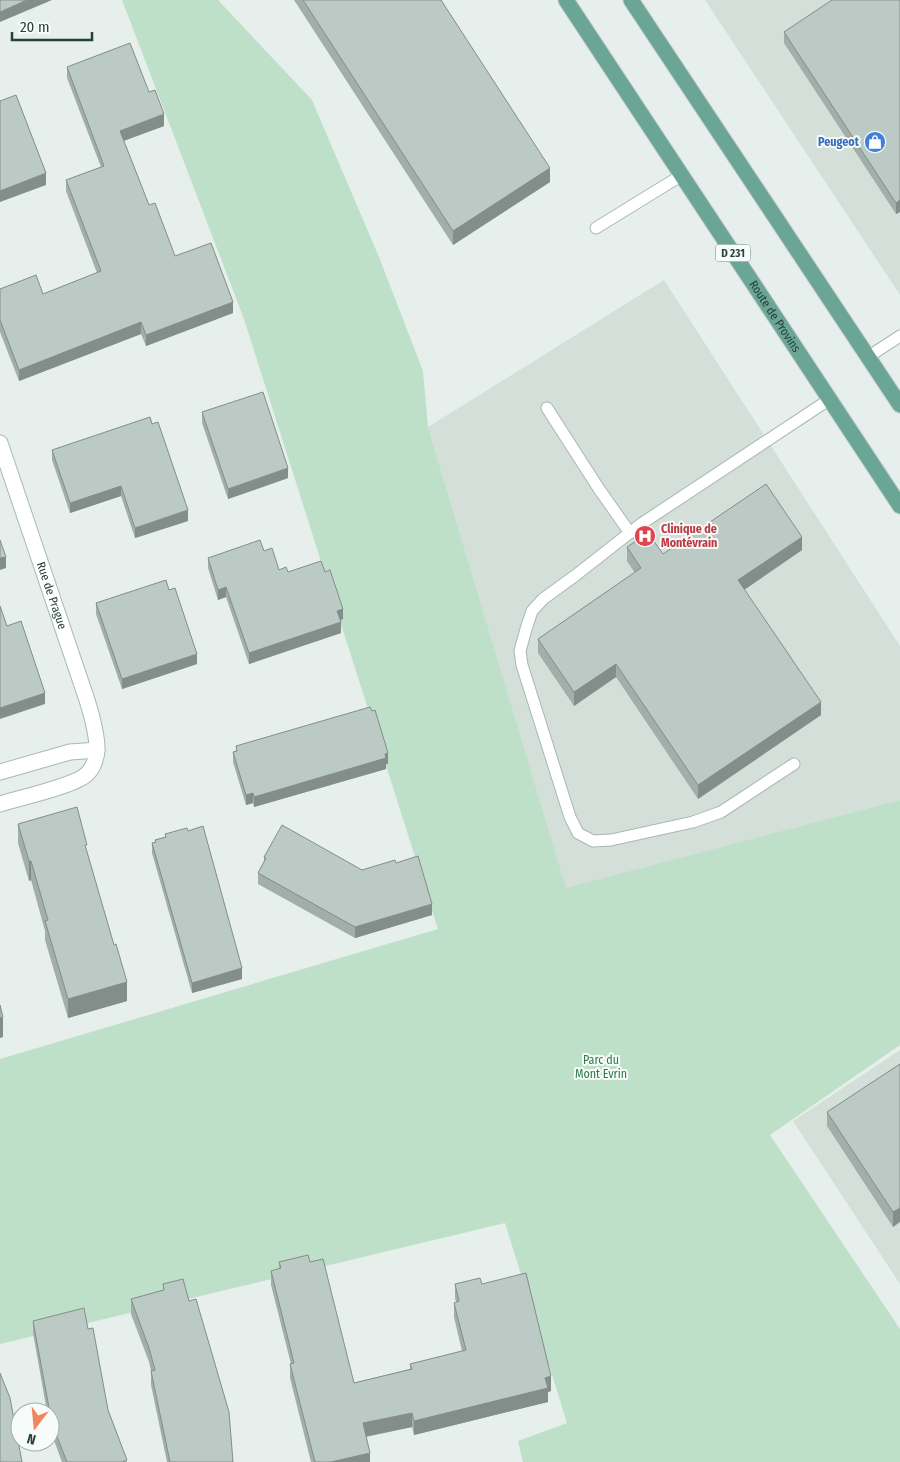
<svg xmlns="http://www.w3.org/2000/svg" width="900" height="1462" font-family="'Fira Sans Condensed',sans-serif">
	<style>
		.built { fill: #d4dfda }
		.green { fill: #bfe0c8 }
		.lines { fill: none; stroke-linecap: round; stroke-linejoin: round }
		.service-casing { stroke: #a8b8b2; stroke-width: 13 }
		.minor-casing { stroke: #a8b8b2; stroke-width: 17 }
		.primary-casing { stroke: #c2cac8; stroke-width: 17 }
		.service { stroke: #fff; stroke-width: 11 }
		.minor { stroke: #fff; stroke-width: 15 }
		.primary { stroke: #6aa596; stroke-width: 15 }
		.wall { fill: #a1aea9 }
		.shaded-wall { fill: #838d89 }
		.building { fill: #bbcac4; stroke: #838d89 }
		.labels { text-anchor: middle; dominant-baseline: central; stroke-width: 4; stroke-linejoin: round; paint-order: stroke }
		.shield { fill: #f7fbf9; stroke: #637a73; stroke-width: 1 }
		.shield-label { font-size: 11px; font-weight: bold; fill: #24423a }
		.shop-label { font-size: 12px; font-weight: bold; fill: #366cbe; stroke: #f7fbf9; text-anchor: end }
		.street-label { font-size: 12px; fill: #24423a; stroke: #f7fbf9 }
		.health-label { font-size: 12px; font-weight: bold; fill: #be3a42; stroke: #f7fbf9; text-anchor: start }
		.park-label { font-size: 12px; fill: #2d7a4b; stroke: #f7fbf9 }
	</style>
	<rect width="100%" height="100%" fill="#e6efeb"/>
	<g class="built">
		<polygon points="705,0 900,0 900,295"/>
		<polygon points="664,280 900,646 900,800 566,889 428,427"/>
		<polygon points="900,1050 900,1284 793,1121"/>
	</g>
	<polygon class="green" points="122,0 218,0 312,100 379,257 423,371 428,427 566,888 900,800 900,1045 770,1135 900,1329 900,1462 523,1462 518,1441 567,1423 505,1223 0,1344 0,1059 438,929 244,319"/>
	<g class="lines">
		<g class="service-casing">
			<g id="service">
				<polyline points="596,228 682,175"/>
				<polyline points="868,357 900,336"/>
				<polyline points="547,408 599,489 630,533"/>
				<polyline points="794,764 721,812 693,822 611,840 593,841 578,833 570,817 522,665 520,651 526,629 532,611 543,599 576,575 641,524 830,399"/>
			</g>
		</g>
		<g class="minor-casing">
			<g id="minor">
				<path id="s1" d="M0,443L87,700C92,716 97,733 97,749C97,758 93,768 87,774C75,786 19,798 0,804"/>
				<polyline points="0,772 70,752 97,750"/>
			</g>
		</g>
		<g class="primary-casing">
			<g id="primary">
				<path id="s2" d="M566,0L900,506"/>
				<polyline points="631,0 900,405"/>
			</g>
		</g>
		<use href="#service" class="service"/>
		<use href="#minor" class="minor"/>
		<use href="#primary" class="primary"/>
	</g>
	<g class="wall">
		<polygon points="294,0 441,0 550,182 453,245"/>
		<polygon points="900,0 900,212 896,214 784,43 784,32"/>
		<polygon points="67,67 149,92 164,126 124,141 149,205 175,256 233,313 146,346 141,334 19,381 0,332 0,289 43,294 97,273 66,191 66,180 101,167 67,78"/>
		<polygon points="202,412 288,478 228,499 202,423"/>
		<polygon points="52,450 188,521 135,538 121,496 70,513 52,460"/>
		<polygon points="627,547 663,554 802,550 744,590 821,715 698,799 616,677 574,706 538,653 538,639 635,573 627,561"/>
		<polygon points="264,551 279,570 288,572 343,619 341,620 341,633 249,664 226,597 218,600 208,568 208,558"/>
		<polygon points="169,590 197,664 122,689 96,614 96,603"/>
		<polygon points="236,746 388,764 386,764 386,769 254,807 253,803 246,805 233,762 233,752 236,751"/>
		<polygon points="18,824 87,853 127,1001 68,1018 45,940 45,931 31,880 29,881 18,843"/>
		<polygon points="165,834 242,979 192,993 152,853 152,843 155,842 155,840 165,837"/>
		<polygon points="264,857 362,870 396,863 432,915 355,938 258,884 258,873 264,862"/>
		<polygon points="900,1064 893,1227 827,1126 827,1112"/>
		<polygon points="279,1262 310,1262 354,1383 410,1369 410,1364 462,1351 454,1317 454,1303 456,1302 455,1298 455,1284 482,1284 551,1391 548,1392 548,1402 414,1435 412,1427 366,1437 370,1462 311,1462 290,1378 290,1364 291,1364 271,1285 271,1271 279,1269"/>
		<polygon points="163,1284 189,1301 233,1462 167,1462 151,1385 151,1371 149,1362 131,1314 131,1299 163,1290"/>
		<polygon points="33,1321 88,1329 108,1410 127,1462 62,1462 52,1435 50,1426 50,1412 47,1412 33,1333"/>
	</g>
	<g class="shaded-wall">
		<polygon points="27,0 52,0 0,22 0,12"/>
		<polygon points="164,114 164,126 120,142 120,131"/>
		<polygon points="550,168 550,182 453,245 453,231"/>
		<polygon points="46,173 46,185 0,202 0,191"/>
		<polygon points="900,200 900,212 896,214 896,203"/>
		<polygon points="233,302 233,313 146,346 146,335"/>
		<polygon points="141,322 141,334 19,381 19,370"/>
		<polygon points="288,468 288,478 228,499 228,489"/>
		<polygon points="121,486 121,496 70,513 70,503"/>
		<polygon points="188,510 188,521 135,538 135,528"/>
		<polygon points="802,537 802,550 738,594 738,580"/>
		<polygon points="6,557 6,568 0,570 0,558"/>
		<polygon points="226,587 226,597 218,600 218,590"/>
		<polygon points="343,609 343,619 337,621 337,611"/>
		<polygon points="341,622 341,633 249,664 249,653"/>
		<polygon points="197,654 197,664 122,689 122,679"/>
		<polygon points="616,664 616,677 574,706 574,692"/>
		<polygon points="45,693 45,704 0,719 0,708"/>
		<polygon points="821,702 821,715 698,799 698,785"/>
		<polygon points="388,753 388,764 386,764 386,769 254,807 254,797"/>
		<polygon points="253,793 253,803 246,805 246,795"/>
		<polygon points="29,861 31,861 31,880 29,881"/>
		<polygon points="432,904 432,915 355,938 355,927"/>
		<polygon points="242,968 242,979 192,993 192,983"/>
		<polygon points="127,982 127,1001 68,1018 68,999"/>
		<polygon points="3,1017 3,1037 0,1038 0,1018"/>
		<polygon points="900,1208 900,1222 893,1227 893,1212"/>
		<polygon points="551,1376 551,1391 548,1392 548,1402 414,1435 414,1421"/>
		<polygon points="412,1413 412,1427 363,1437 363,1423"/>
		<polygon points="370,1453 370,1462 331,1462"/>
	</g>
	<g class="building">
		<polygon points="0,0 27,0 0,12"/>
		<polygon points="303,0 441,0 550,168 453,231"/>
		<polygon points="832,0 900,0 900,200 896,203 784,32"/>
		<polygon points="130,43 149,92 155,90 164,114 120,131 149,205 155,203 175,256 211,243 233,302 146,335 141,322 19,370 0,320 0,289 36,275 43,294 101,271 66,180 104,166 67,67"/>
		<polygon points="16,95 46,173 0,191 0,101"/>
		<polygon points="263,392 288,468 228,489 202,412"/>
		<polygon points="150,417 152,424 158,422 188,510 135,528 121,486 70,503 52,450"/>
		<polygon points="766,484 802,537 738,580 821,702 698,785 616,664 574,692 538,639 641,568 627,547 648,533 663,554"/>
		<polygon points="0,540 6,557 0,558"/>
		<polygon points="260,540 264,551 272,548 279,570 286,567 288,572 321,561 325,572 330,570 343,609 337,611 341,622 249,653 226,587 218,590 208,558"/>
		<polygon points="166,580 169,590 175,588 197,654 122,679 96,603"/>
		<polygon points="0,606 7,626 21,621 45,693 0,708"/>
		<polygon points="370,707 372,711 375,710 388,753 385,754 386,758 254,797 253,793 246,795 233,752 237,751 236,746"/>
		<polygon points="77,807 87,845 85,845 114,945 116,944 127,982 68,999 45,921 48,920 31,861 29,861 18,824"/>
		<polygon points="282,825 362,870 395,860 396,863 418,856 432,904 355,927 258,873 266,858 264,857"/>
		<polygon points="203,826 242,968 192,983 152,843 156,842 155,840 166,837 165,834 187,828 188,831"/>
		<polygon points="0,1005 3,1017 0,1018"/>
		<polygon points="900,1064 900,1208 893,1212 827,1112"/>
		<polygon points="308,1255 310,1262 323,1259 354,1383 412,1369 410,1364 466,1350 454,1303 459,1301 455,1284 480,1278 482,1284 526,1273 551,1376 545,1378 548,1388 414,1421 412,1413 363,1423 370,1453 331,1462 315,1462 290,1364 294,1363 271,1271 281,1268 279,1262"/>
		<polygon points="183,1279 189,1301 196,1299 229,1412 233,1462 170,1462 151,1371 155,1370 149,1348 131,1299 164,1290 163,1284"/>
		<polygon points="84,1308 88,1329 93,1328 108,1410 127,1460 122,1462 67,1462 52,1424 33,1321"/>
		<polygon points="0,1373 10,1398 22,1462 0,1462"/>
	</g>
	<defs>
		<g id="shop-disc" transform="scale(1.125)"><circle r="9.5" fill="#3f7fe0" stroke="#f7fbf9"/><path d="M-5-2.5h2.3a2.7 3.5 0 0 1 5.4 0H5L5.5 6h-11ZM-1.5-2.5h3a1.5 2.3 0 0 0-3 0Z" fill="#fff"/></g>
		<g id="hospital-disc" transform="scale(1.125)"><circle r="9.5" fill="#e0444e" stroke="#f7fbf9"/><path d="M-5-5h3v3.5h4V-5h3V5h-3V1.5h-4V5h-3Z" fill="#fff"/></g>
	</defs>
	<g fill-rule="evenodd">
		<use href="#shop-disc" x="875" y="142"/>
		<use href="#hospital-disc" x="645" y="536"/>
	</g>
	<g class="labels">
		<rect class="shield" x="715.5" y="244.5" width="35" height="17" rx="4"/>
		<g class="shield-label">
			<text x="733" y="253">D 231</text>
		</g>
		<g class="shop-label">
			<text x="859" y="142">Peugeot</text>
		</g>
		<g class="street-label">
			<text stroke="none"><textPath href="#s2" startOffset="379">Route de Provins</textPath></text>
			<text stroke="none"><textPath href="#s1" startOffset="161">Rue de Prague</textPath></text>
		</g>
		<g class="health-label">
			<text x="661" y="529">Clinique de<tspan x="661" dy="14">Montévrain</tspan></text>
		</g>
		<g class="park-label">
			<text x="601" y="1060">Parc du<tspan x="601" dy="14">Mont Evrin</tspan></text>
		</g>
	</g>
	<g transform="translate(35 1427) rotate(196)"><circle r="24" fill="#f7fbf9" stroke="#a3b1ad"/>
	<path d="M0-4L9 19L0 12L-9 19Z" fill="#f4845f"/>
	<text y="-8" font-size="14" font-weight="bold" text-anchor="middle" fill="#24423a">N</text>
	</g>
	<path d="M12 32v8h80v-8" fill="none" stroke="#24423a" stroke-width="2.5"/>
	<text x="20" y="32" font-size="15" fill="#24423a" stroke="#f7fbf9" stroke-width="4" paint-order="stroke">20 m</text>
</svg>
